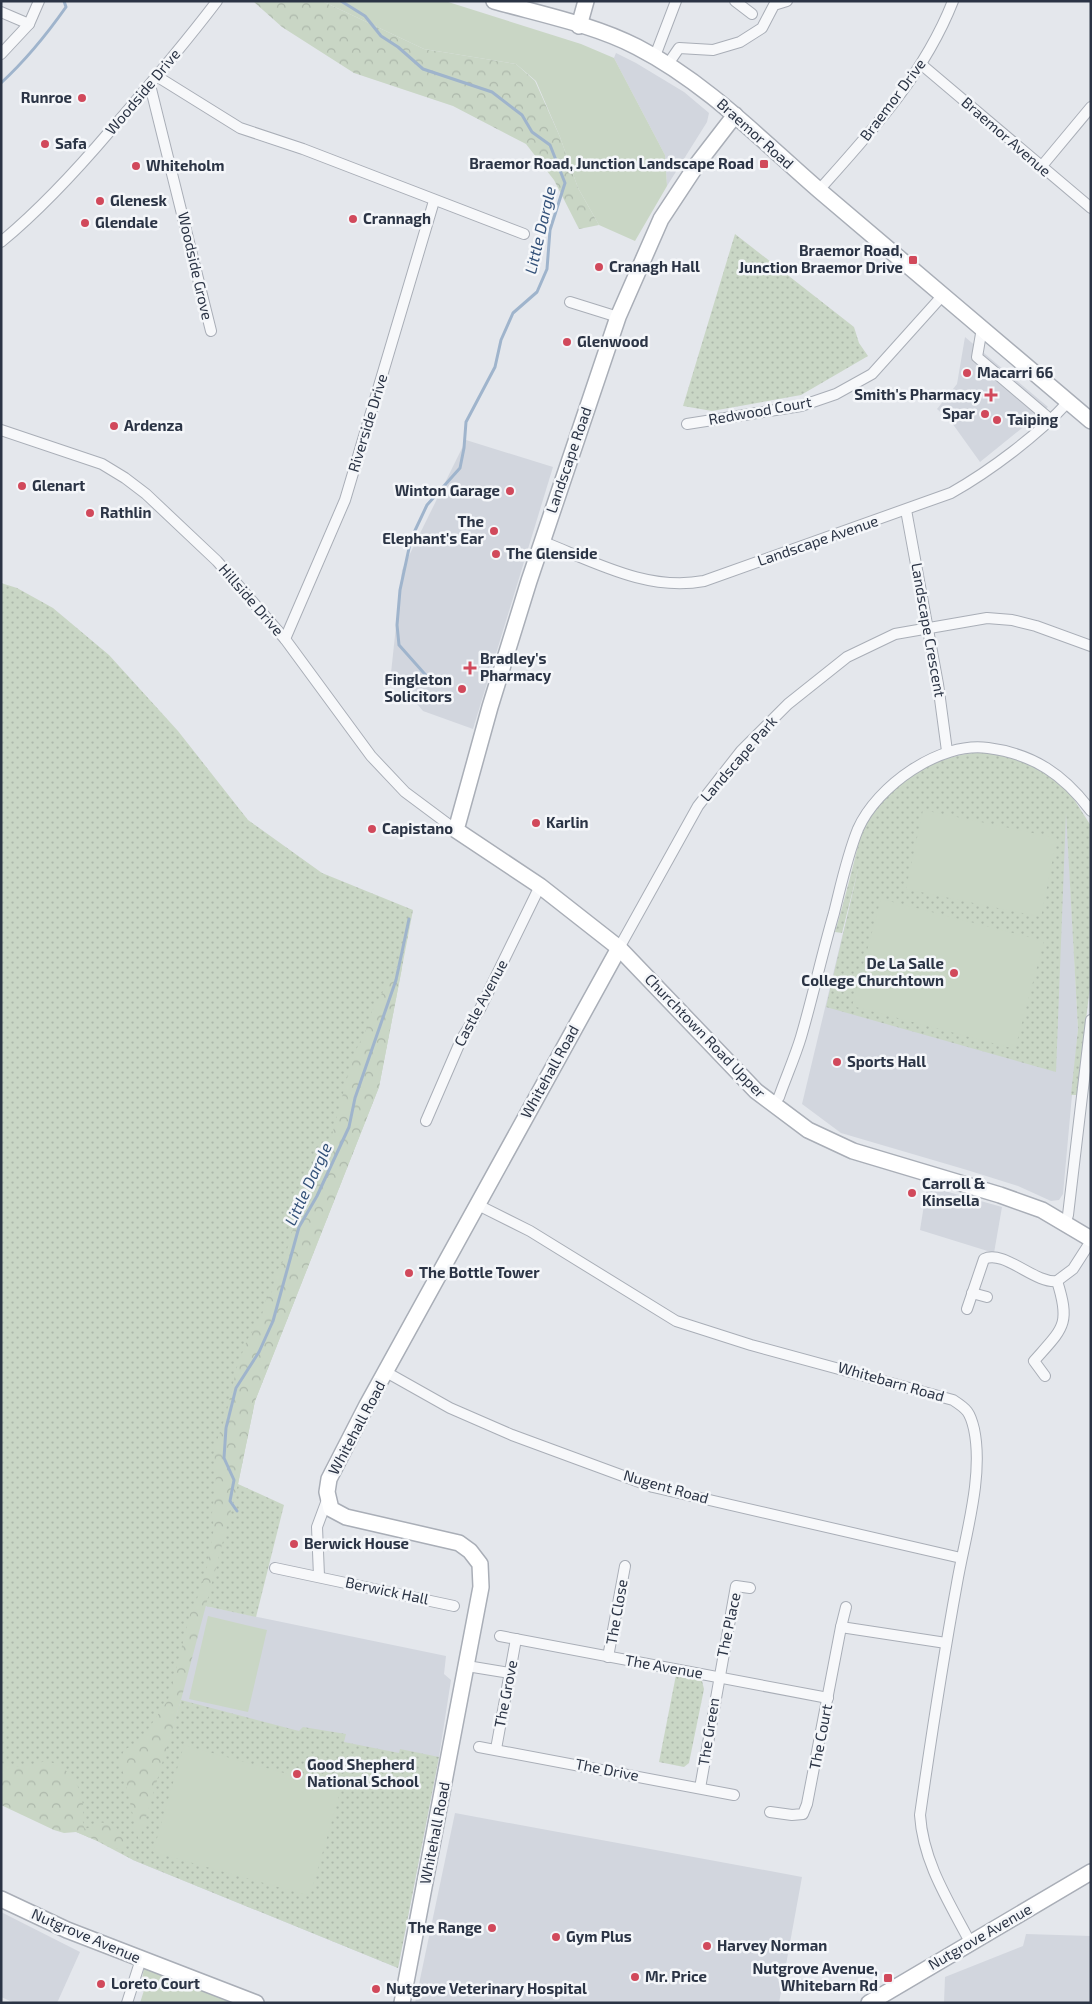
<svg xmlns="http://www.w3.org/2000/svg" width="1092" height="2004" viewBox="0 0 1092 2004" font-family="'Exo 2',sans-serif">
<defs>
<pattern id="grass-dots" width="8" height="8" patternUnits="userSpaceOnUse" patternTransform="scale(1.25)"><rect width="8" height="8" fill="#c9d6c5"/><path d="M2 2h.1M6 6h.1" fill="none" stroke="#adb8ab" stroke-width="1.8" stroke-linecap="round"/></pattern>
<pattern id="forest-crowns" width="20" height="18" patternUnits="userSpaceOnUse" patternTransform="scale(1.25)"><rect width="20" height="18" fill="#c9d6c5"/><path d="M2 6a3 3 0 1 1 6 0M12 15a3 3 0 1 1 6 0" fill="none" stroke="#adb8ab"/></pattern>
</defs>
<rect width="100%" height="100%" fill="#e4e7ec"/>
<g fill="#d2d6de">
<path d="M616 53 636 63 684 92 709 113 707 122 667 186 665 155 614 58Z"/>
<path d="M965 337 1048 407 980 462 952 423 937 409 957 384Z"/>
<path d="M466 440 553 467 473 729 423 711 391 673 402 570Z"/>
<path d="M933 786 1049 796 1066 803 1078 1029 1063 1194 1059 1200 1051 1201 1018 1186 967 1170 841 1133 802 1104 859 866Z"/>
<path d="M927 1186 1002 1207 994 1253 920 1230Z"/>
<path d="M205 1606 446 1656 444 1674 451 1680 439 1757 398 1968 133 1860Z"/>
<path d="M455 1813 802 1877 779 2003H415Z"/>
<path d="M1 1912 80 1952 57 2003H15L1 1997Z"/>
<path d="M1026 1934 1091 1936V2003H944L945 1977 1023 1946Z"/>
</g>
<g fill="url(#grass-dots)">
<path d="M735 234 854 327 859 343 868 356 801 395 712 411 683 406Z"/>
<path d="M1 583 17 588 53 608 109 655 178 731 248 820 322 873 413 910 379 1087 255 1401 238 1484 284 1505 256 1617 205 1606 161 1764 181 1700 299 1731 303 1727 346 1734 344 1742 399 1753 400 1749 439 1757 398 1968 133 1860 97 1841 1 1799Z"/>
<path d="M984 752 1001 754 1027 763 1044 773 1068 790 1091 826V978L1077 1095H1071L1078 1029 1066 813 1056 1072 826 1007 859 866 842 933 835 932C842 909 848 885 854 862 857 850 860 836 865 825 888 782 937 754 984 752Z"/>
<path d="M676 1675 702 1681 704 1689 689 1763 684 1767 659 1762Z"/>
</g>
<g fill="url(#forest-crowns)">
<path d="M253 1H322L424 49 516 64 535 81 560 137 578 188 599 225 579 229 554 180 526 144 453 106 354 73 282 27Z"/>
<path d="M397 967 402 968 379 1087 255 1401 238 1484 181 1700 139 1841 120 1760 124 1750 135 1744 142 1738 168 1700 191 1611 197 1599 207 1567 214 1528 212 1513 216 1483 214 1449 226 1415 237 1367 247 1340 261 1318 266 1300 273 1290 276 1272 284 1260 295 1222 308 1200 310 1188 324 1165 353 1056 368 1026 372 1011Z"/>
<path d="M47 1761C69 1766 81 1785 83 1806 84 1815 81 1821 85 1829L91 1827 97 1822 113 1824C120 1832 129 1841 125 1852L76 1832 64 1833 54 1830 1 1805V1763C17 1770 31 1764 47 1761Z"/>
</g>
<g fill="#c9d6c5">
<path d="M322 1H445L581 44 614 58 665 155 667 186 635 241 599 225 578 188 560 137 536 81 516 64 424 49Z"/>
<path d="M923 810 1057 838 1041 917 906 889Z"/>
<path d="M881 899 1044 941 1015 1049 852 1006Z"/>
<path d="M208 1616 267 1630 248 1712 189 1699Z"/>
<path d="M184 1745 341 1789 310 1896 153 1852Z"/>
<path d="M152 1960 243 2003H140L146 1984 142 1979 144 1968Z"/>
</g>
<g fill="none" stroke-linecap="round" stroke-linejoin="round">
<g stroke="#9fb4cc" stroke-width="3">
<path d="M341 1 365 16 381 36 398 47 423 69 492 92 522 115 532 132 550 145 565 183 550 230 547 269 537 292 513 313 501 340 495 367 466 422 464 448 460 468 427 505 411 539 400 590 397 625 399 645 431 681"/>
<path d="M1 83C26 60 47 34 66 7L64 1"/>
<path d="M237 1511 230 1501 234 1480 224 1458 226 1428 236 1388 259 1352 273 1321 299 1227 317 1196 349 1127 355 1098 396 980 409 919"/>
</g>
<g stroke="#a9aeb7" stroke-width="12">
<g id="street">
<path d="M735 1 752 14"/>
<path d="M1 12 29 24"/>
<path d="M1 54 29 24 39 1"/>
<path d="M655 56 676 1"/>
<path d="M668 64 679 48 713 50 740 42 762 28 774 5 787 1"/>
<path d="M922 65 1091 208"/>
<path d="M158 77 240 128 303 149 524 234"/>
<path d="M150 85 211 331"/>
<path d="M1041 167 1091 107"/>
<path d="M819 190C871 132 924 75 953 1"/>
<path d="M1 242C42 208 76 171 110 131 147 88 183 46 217 1"/>
<path d="M570 302 618 317"/>
<path d="M982 328 977 357 1050 419"/>
<path d="M687 424 801 406 836 394 872 374 943 295"/>
<path d="M1 430 102 464 125 478 146 494 217 561 285 639 371 756 405 792 456 830"/>
<path d="M906 510 938 684 947 751"/>
<path d="M541 541C593 561 647 592 704 581L951 493C990 471 1038 435 1068 402"/>
<path d="M285 639 345 500 434 201"/>
<path d="M619 948 698 806 741 751 788 704 847 657 895 634 987 618 1012 620 1036 626 1091 646"/>
<path d="M773 1104 779 1097C786 1077 795 1057 801 1037 813 996 822 954 834 913 841 885 847 856 858 829 877 786 940 741 988 748 1034 754 1064 775 1091 811"/>
<path d="M426 1121 461 1040 480 1009 540 886"/>
<path d="M478 1205 530 1231 676 1321 751 1345 953 1400C967 1409 970 1412 974 1429 984 1476 965 1536 957 1583 943 1660 931 1738 920 1815 923 1862 949 1902 970 1942"/>
<path d="M1065 1224 1068 1215 1091 1020"/>
<path d="M972 1293 987 1297"/>
<path d="M967 1309 984 1259C1004 1249 1035 1284 1057 1281L1073 1269 1091 1241"/>
<path d="M386 1372 450 1408 512 1435 653 1487 961 1558"/>
<path d="M1045 1376 1034 1361C1063 1328 1071 1325 1057 1281"/>
<path d="M275 1568 454 1606"/>
<path d="M319 1576 317 1527 327 1500"/>
<path d="M841 1627 846 1607"/>
<path d="M500 1636 828 1698"/>
<path d="M608 1657 625 1566"/>
<path d="M467 1666 510 1673"/>
<path d="M479 1747 734 1795"/>
<path d="M496 1749 516 1639"/>
<path d="M700 1788 736 1586 750 1588"/>
<path d="M770 1812 792 1815 803 1814 807 1804 841 1627 946 1643"/>
<path d="M127 2003 141 1959"/>
</g>
</g>
<g stroke="#a9aeb7" stroke-width="18">
<g id="secondary">
<path d="M494 1C540 14 595 25 637 47 707 83 761 140 820 191 910 268 1001 344 1091 421"/>
<path d="M579 26 586 1"/>
<path d="M735 115 698 163 661 219 618 317 529 581 490 707 456 830 540 886 619 948 756 1091 808 1130 853 1151 1000 1195 1042 1210 1091 1239"/>
<path d="M1 1899 67 1930 256 2003"/>
<path d="M402 2003 481 1587 480 1564 470 1551 459 1543 346 1517 331 1509 327 1492 329 1479 367 1405 619 948"/>
<path d="M869 2003 1091 1872"/>
</g>
</g>
<use href="#street" stroke="#f7f8fa" stroke-width="10"/>
<use href="#secondary" stroke="#fff" stroke-width="15"/>
</g>
<g fill="#d1495b" stroke="#f4f6f9" stroke-width="2">
<circle cx="82" cy="98" r="5"/>
<circle cx="45" cy="144" r="5"/>
<rect x="759" y="159" width="10" height="10" rx="2.5"/>
<circle cx="136" cy="166" r="5"/>
<circle cx="100" cy="201" r="5"/>
<circle cx="353" cy="219" r="5"/>
<circle cx="85" cy="223" r="5"/>
<rect x="908" y="255" width="10" height="10" rx="2.5"/>
<circle cx="599" cy="267" r="5"/>
<circle cx="567" cy="342" r="5"/>
<circle cx="967" cy="373" r="5"/>
<path d="M988.5 387.5h5v5h5v5h-5v5h-5v-5h-5v-5h5z"/>
<circle cx="985" cy="414" r="5"/>
<circle cx="997" cy="420" r="5"/>
<circle cx="114" cy="426" r="5"/>
<circle cx="22" cy="486" r="5"/>
<circle cx="510" cy="491" r="5"/>
<circle cx="90" cy="513" r="5"/>
<circle cx="494" cy="531" r="5"/>
<circle cx="496" cy="554" r="5"/>
<path d="M467.5 660.5h5v5h5v5h-5v5h-5v-5h-5v-5h5z"/>
<circle cx="462" cy="689" r="5"/>
<circle cx="536" cy="823" r="5"/>
<circle cx="372" cy="829" r="5"/>
<circle cx="954" cy="973" r="5"/>
<circle cx="837" cy="1062" r="5"/>
<circle cx="912" cy="1193" r="5"/>
<circle cx="409" cy="1273" r="5"/>
<circle cx="294" cy="1544" r="5"/>
<circle cx="297" cy="1774" r="5"/>
<circle cx="492" cy="1928" r="5"/>
<circle cx="556" cy="1937" r="5"/>
<circle cx="707" cy="1946" r="5"/>
<circle cx="635" cy="1977" r="5"/>
<rect x="883" y="1973" width="10" height="10" rx="2.5"/>
<circle cx="101" cy="1984" r="5"/>
<circle cx="376" cy="1989" r="5"/>
</g>
<g text-anchor="middle" stroke-width="5" stroke-linejoin="round" paint-order="stroke">
<g font-size="15" fill="#2b3445" stroke="#f4f6f9">
<text transform="translate(143 92) rotate(-50)" y="5">Woodside Drive</text>
<text transform="translate(893 100) rotate(-53)" y="5">Braemor Drive</text>
<text transform="translate(755 134) rotate(42)" y="5">Braemor Road</text>
<text transform="translate(1006 137) rotate(41)" y="5">Braemor Avenue</text>
<text transform="translate(195 266) rotate(77)" y="5">Woodside Grove</text>
<text transform="translate(760 411) rotate(-10)" y="5">Redwood Court</text>
<text transform="translate(368 423) rotate(-73)" y="5">Riverside Drive</text>
<text transform="translate(569 460) rotate(-71)" y="5">Landscape Road</text>
<text transform="translate(818 541) rotate(-19)" y="5">Landscape Avenue</text>
<text transform="translate(251 600) rotate(49)" y="5">Hillside Drive</text>
<text transform="translate(928 630) rotate(80)" y="5">Landscape Crescent</text>
<text transform="translate(739 759) rotate(-49)" y="5">Landscape Park</text>
<text transform="translate(481 1003) rotate(-62)" y="5">Castle Avenue</text>
<text transform="translate(705 1036) rotate(46)" y="5">Churchtown Road Upper</text>
<text transform="translate(550 1072) rotate(-61)" y="5">Whitehall Road</text>
<text transform="translate(891 1382) rotate(16)" y="5">Whitebarn Road</text>
<text transform="translate(357 1428) rotate(-62)" y="5">Whitehall Road</text>
<text transform="translate(666 1487) rotate(16)" y="5">Nugent Road</text>
<text transform="translate(387 1591) rotate(12)" y="5">Berwick Hall</text>
<text transform="translate(617 1612) rotate(-80)" y="5">The Close</text>
<text transform="translate(729 1625) rotate(-78)" y="5">The Place</text>
<text transform="translate(664 1667) rotate(10)" y="5">The Avenue</text>
<text transform="translate(506 1694) rotate(-79)" y="5">The Grove</text>
<text transform="translate(709 1732) rotate(-81)" y="5">The Green</text>
<text transform="translate(821 1737) rotate(-79)" y="5">The Court</text>
<text transform="translate(607 1770) rotate(11)" y="5">The Drive</text>
<text transform="translate(435 1833) rotate(-79)" y="5">Whitehall Road</text>
<text transform="translate(86 1936) rotate(23)" y="5">Nutgrove Avenue</text>
<text transform="translate(980 1937) rotate(-30)" y="5">Nutgrove Avenue</text>
</g>
<g font-size="15" font-weight="bold" fill="#2b3445" stroke="#f4f6f9" text-anchor="start">
<text x="72" y="103" text-anchor="end">Runroe</text>
<text x="55" y="149">Safa</text>
<text x="754" y="169" text-anchor="end">Braemor Road, Junction Landscape Road</text>
<text x="146" y="171">Whiteholm</text>
<text x="110" y="206">Glenesk</text>
<text x="363" y="224">Crannagh</text>
<text x="95" y="228">Glendale</text>
<text x="903" y="256" text-anchor="end">Braemor Road,<tspan x="903" dy="17">Junction Braemor Drive</tspan></text>
<text x="609" y="272">Cranagh Hall</text>
<text x="577" y="347">Glenwood</text>
<text x="977" y="378">Macarri 66</text>
<text x="981" y="400" text-anchor="end">Smith's Pharmacy</text>
<text x="975" y="419" text-anchor="end">Spar</text>
<text x="1007" y="425">Taiping</text>
<text x="124" y="431">Ardenza</text>
<text x="32" y="491">Glenart</text>
<text x="500" y="496" text-anchor="end">Winton Garage</text>
<text x="100" y="518">Rathlin</text>
<text x="484" y="527" text-anchor="end">The<tspan x="484" dy="17">Elephant's Ear</tspan></text>
<text x="506" y="559">The Glenside</text>
<text x="480" y="664">Bradley's<tspan x="480" dy="17">Pharmacy</tspan></text>
<text x="452" y="685" text-anchor="end">Fingleton<tspan x="452" dy="17">Solicitors</tspan></text>
<text x="546" y="828">Karlin</text>
<text x="382" y="834">Capistano</text>
<text x="944" y="969" text-anchor="end">De La Salle<tspan x="944" dy="17">College Churchtown</tspan></text>
<text x="847" y="1067">Sports Hall</text>
<text x="922" y="1189">Carroll &amp;<tspan x="922" dy="17">Kinsella</tspan></text>
<text x="419" y="1278">The Bottle Tower</text>
<text x="304" y="1549">Berwick House</text>
<text x="307" y="1770">Good Shepherd<tspan x="307" dy="17">National School</tspan></text>
<text x="482" y="1933" text-anchor="end">The Range</text>
<text x="566" y="1942">Gym Plus</text>
<text x="717" y="1951">Harvey Norman</text>
<text x="878" y="1974" text-anchor="end">Nutgrove Avenue,<tspan x="878" dy="17">Whitebarn Rd</tspan></text>
<text x="645" y="1982">Mr. Price</text>
<text x="111" y="1989">Loreto Court</text>
<text x="386" y="1994">Nutgove Veterinary Hospital</text>
</g>
<g font-size="16" font-style="italic" fill="#34527a" stroke="#f4f6f9">
<text transform="translate(540 230) rotate(-77)" y="6">Little Dargle</text>
<text transform="translate(308 1184) rotate(-65)" y="6">Little Dargle</text>
</g>
</g>
<rect width="1092" height="2004" fill="none" stroke="#2b3445" stroke-width="5"/>
</svg>
